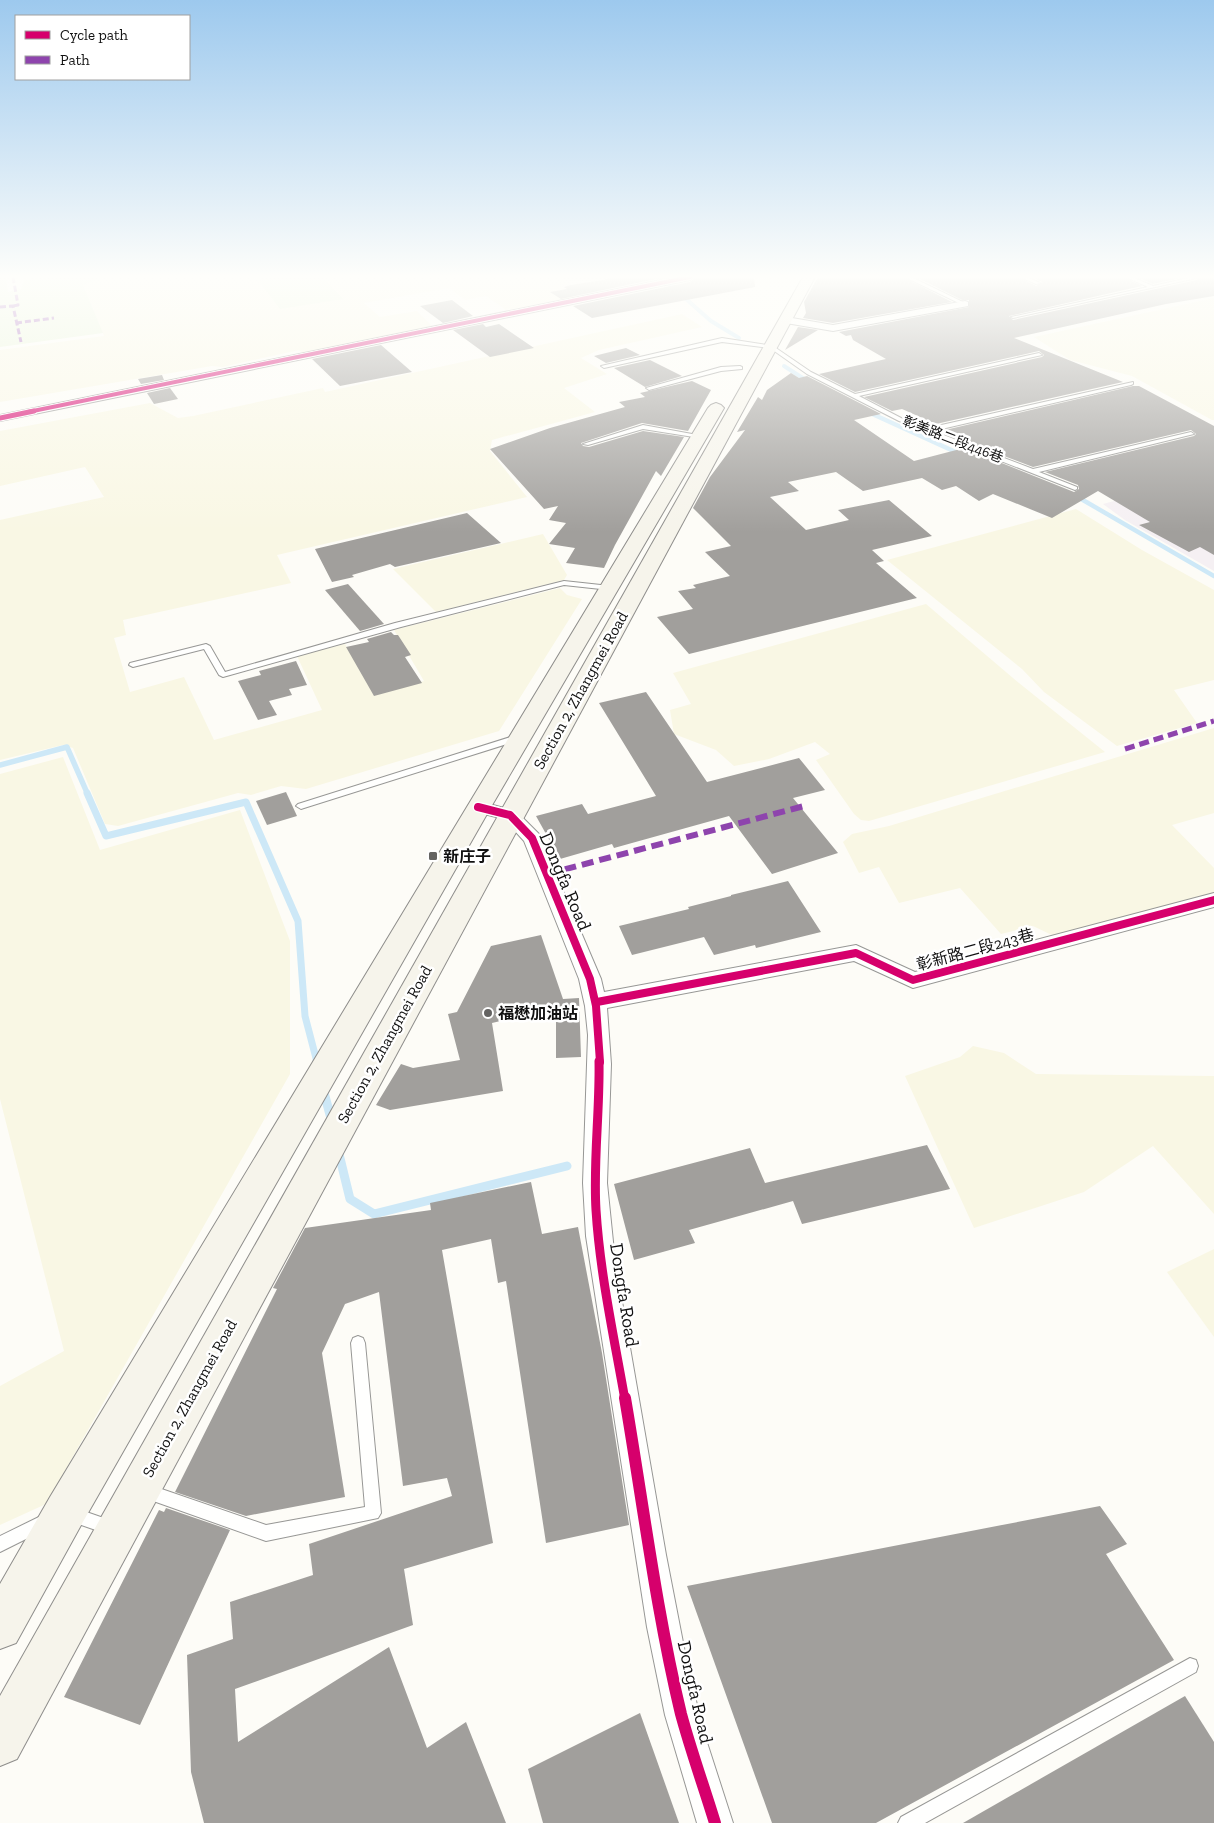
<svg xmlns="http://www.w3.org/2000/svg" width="1214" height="1823" viewBox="0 0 1214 1823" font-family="'Zilla Slab','Noto Sans TC',serif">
<rect width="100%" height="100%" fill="#fdfcf7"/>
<g fill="#f5f0f3">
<path d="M560 277H651L656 281 628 288 577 297 559 286 569 284Z"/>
<path d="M1214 474V571L1125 520 1103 504Z"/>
</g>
<g fill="#f9f7e4">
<path d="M97 277H560L569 284 560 286 577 297 506 310 486 296 465 300 449 288 364 303 380 317 417 311 434 328 303 354 299 350 223 367 212 366 0 402V350L104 336 83 285 97 280Z"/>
<path d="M1214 298V420H1212L1132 376 1070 360 1034 337Z"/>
<path d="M682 314 702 327 599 350 581 358 607 374 564 388 595 412 492 440 490 451 527 497 277 555 291 583 123 620 126 635 114 638 130 692 184 677 214 740 322 710 297 656 345 644 374 695 424 681 394 630 560 588 567 595 582 599 499 731 306 789 281 786 251 795 238 793 118 826 105 824 73 748 63 745 0 760V520L104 497 85 467 0 486V431L150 403 178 418 193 416 323 388 325 392Z"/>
<path d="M1076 509 1142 550 1214 590V680L1174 690 1197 723 1117 746 1044 692 1022 669 887 560Z"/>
<path d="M543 534 567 575 564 580 436 612 393 569Z"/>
<path d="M926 604 1019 683 1105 752 869 821 861 820 854 814 816 760 830 754 815 742 769 759 734 766 716 750 674 734 670 710 691 704 673 673Z"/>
<path d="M1214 728V813L1172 825 1214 868V897L1058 938 1033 926 1001 934 960 888 899 903 879 867 859 873 843 842 852 834 889 826Z"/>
<path d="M63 757 100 850 240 810 290 941V1074L46 1504 0 1525V1386L64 1351 0 1099V774Z"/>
<path d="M973 1046 1004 1053 1036 1074 1214 1076V1214L1153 1146 1084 1192 974 1228 905 1076 960 1057Z"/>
<path d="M1214 1249V1337L1167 1272Z"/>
</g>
<g fill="#e7f3d7">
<path d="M0 277H6L8 292 21 289 25 279 97 277V280L83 285 103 333 0 347Z"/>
<path d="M277 277H323L343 299 280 309 258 280Z"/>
</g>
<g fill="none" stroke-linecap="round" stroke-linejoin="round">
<g stroke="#cde8f7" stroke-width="4">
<path d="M661 277 711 321 739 338"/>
<path d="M784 366 809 382"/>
</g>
<g stroke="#cde8f7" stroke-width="4.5">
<path d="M868 412 960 454"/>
<path d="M1076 496 1214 576"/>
</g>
<path stroke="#cde8f7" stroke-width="5.5" d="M0 765 67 747 88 795"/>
<path stroke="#cde8f7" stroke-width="7" d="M87 793 106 836 246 802 298 921 305 1016 317 1062"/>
<g stroke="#cde8f7" stroke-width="9">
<path d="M317 1061 318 1067"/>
<path d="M323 1089 332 1122"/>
<path d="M338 1150 350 1199 374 1214 567 1166"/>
</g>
</g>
<g fill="#a19f9c">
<path d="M621 277H665L561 299 550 292 567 289 564 287 571 285Z"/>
<path d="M696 277H754L755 287 592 318 573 306 690 282Z"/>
<path d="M818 277H903L952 302 833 323 803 318 806 313 804 302Z"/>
<path d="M916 277H1019L1036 286 1042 282 1032 277H1124L1142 286 1009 316 1013 320 1197 280 1199 277H1214V296L1166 304 1014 338 1123 382 936 424 902 409 892 411 864 397 1042 357 1044 355 1039 351 855 392 819 374 886 359 853 340 851 335 846 336 839 332 969 307V300H962Z"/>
<path d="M1137 277H1184L1153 284Z"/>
<path d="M452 300 473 316 443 323 420 306Z"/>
<path d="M483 324 486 327 499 324 534 348 490 357 453 330Z"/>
<path d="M798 327 818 330 785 350Z"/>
<path d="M381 345 412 372 340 386 312 359Z"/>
<path d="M626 348 640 355 606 363 594 356Z"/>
<path d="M650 360 682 376 645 387 614 368Z"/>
<path d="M791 373 799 378 807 376 881 414 854 420 914 461 964 448 1074 492 1079 489 1078 485 1045 472 1194 436 1196 434 1191 430 1033 467 964 441 945 430 1133 386H1139L1214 426V555L1200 547 1189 552 1139 525 1150 522 1098 491 1052 518 993 494 979 501 956 486 942 490 922 478 863 491 836 472 788 482 799 491 770 497 806 530 849 520 838 510 889 500 932 536 872 550 884 561 876 563 917 598 689 654 657 617 693 609 678 591 696 588 693 585 730 576 705 552 731 546 693 508 710 477 745 430 737 432 758 397 762 400 767 390Z"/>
<path d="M162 375 164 380 141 384 138 379Z"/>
<path d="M692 381 711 390 688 431 642 423 581 443 583 446 589 447 643 431 684 437 661 476 656 471 615 545 604 568 566 563 575 548 549 544 566 523 549 520 558 506 544 509 490 449 550 428 625 407 619 402 645 397 640 393Z"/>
<path d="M170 388 178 399 154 404 147 393Z"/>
<path d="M467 513 501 543 395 567 390 564 352 575 354 577 332 582 315 549Z"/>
<path d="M348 584 384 624 360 631 325 590Z"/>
<path d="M391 632 394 635H398L411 655 405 657 422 683 374 696 346 647 369 642 367 639Z"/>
<path d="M296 661 307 685 289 689 292 695 269 701 277 715 258 720 238 681 261 675 259 671Z"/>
<path d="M646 692 707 782 799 758 825 790 793 798 838 853 772 874 729 816 614 848 612 844 560 859 536 816 582 804 588 814 656 796 599 703Z"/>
<path d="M286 792 297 816 267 825 256 801Z"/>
<path d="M788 881 821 932 756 948 755 945 714 955 704 937 632 955 619 926 689 909 688 907 731 896V895Z"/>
<path d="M541 935 563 999 579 998 581 1057 556 1058V1008L492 1023 503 1091 390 1110 376 1105 401 1064 413 1068 460 1060 448 1014 457 1012 491 946Z"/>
<path d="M927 1145 950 1189 802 1224 793 1201 689 1230 695 1243 634 1260 614 1184 750 1148 765 1183Z"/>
<path d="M531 1182 542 1234 578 1227 602 1353 629 1525 546 1543 506 1281 498 1283 491 1239 442 1250 493 1543 404 1569 413 1625 235 1689 238 1742 389 1647 427 1748 466 1722 506 1823H204L191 1772 187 1655 233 1639 230 1602 313 1575 309 1544 452 1496 447 1478 403 1486 379 1292 345 1304 322 1353 345 1497 246 1516 175 1492 277 1289 273 1288 305 1228 431 1210 430 1203Z"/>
<path d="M1100 1506 1127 1544 1106 1554 1174 1660 876 1823H772L687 1586Z"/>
<path d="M166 1508 230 1530 140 1725 64 1697 159 1510 164 1512Z"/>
<path d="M1185 1696 1214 1742V1823H963Z"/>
<path d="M640 1713 679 1823H543L528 1769Z"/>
</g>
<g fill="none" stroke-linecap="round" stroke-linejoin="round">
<g stroke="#979795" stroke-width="2">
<g id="lane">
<path d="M905 277H911L967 304 963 305Z"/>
<path d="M1021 277H1027L1040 283 1036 284Z"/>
<path d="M1126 277H1132L1153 286 1193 277 1197 278 1013 318 1011 317 1148 287Z"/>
<path d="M722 338 773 346 811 372 855 394 1039 353 1042 355 859 396 903 419 928 428 1133 382V384L1131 385 933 431 1033 469 1191 432 1194 434 1039 472 1077 487V489L1075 490 899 421 807 374 770 348 722 342 604 368 601 366Z"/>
<path d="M740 366 742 367V369L721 371 649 390 646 388 721 367Z"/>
<path d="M643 425 703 436 700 438 643 429 588 445 583 444Z"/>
<path d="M564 581 610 586 614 588 610 590 564 585 401 627 223 677 219 675 204 649 133 667 129 665 130 663 206 644 210 646 225 672 395 623Z"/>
<path d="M520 734 524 737 523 739 304 808 301 809 296 806 298 804Z"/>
<path d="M358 1336 363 1338 365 1343 381 1513 378 1518 266 1541 142 1497 139 1492 142 1487 147 1484 266 1525 365 1507 351 1343 353 1338Z"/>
<path d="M72 1507 115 1522 118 1527 115 1532 110 1535 67 1520 64 1515 67 1510Z"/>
<path d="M43 1515 48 1518 51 1523 48 1528 0 1552V1536Z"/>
<path d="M1190 1658 1196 1660 1198 1666 1196 1672 925 1823H898L901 1817Z"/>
</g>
</g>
<g stroke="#979795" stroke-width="2">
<g id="street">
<path d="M676 277H694L690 280 0 421V415Z"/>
<path d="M965 301 968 302V306L833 331 786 323 781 320 786 317 833 325Z"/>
<path d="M478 801 516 811 539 834 601 979 604 992 856 945 915 972 1214 893V907L913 988 854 961 607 1008 611 1064 607 1183 615 1261 666 1555 687 1663 703 1730 733 1823H697L665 1715 647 1627 586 1236 583 1183 588 1035 585 1006 579 979 524 841 504 819 472 811 469 807 472 803Z"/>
</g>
</g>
<g stroke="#8e8d8b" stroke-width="2">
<g id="secondary">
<path d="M803 277H815L17 1759 0 1766V1696Z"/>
<path d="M716 403 721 405 724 408 491 807 80 1527 16 1643 0 1649V1584L50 1497 708 408 711 405Z"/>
</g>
</g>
<use href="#lane" fill="#fffffe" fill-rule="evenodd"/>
<use href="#street" fill="#fffffe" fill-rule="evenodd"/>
<use href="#secondary" fill="#f6f4eb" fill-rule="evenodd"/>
<g stroke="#8e44ad" stroke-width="3" stroke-dasharray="6 3" stroke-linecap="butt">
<path d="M13 277 18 305 13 306"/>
<path d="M0 307 13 306 21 342"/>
<path d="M16 323 54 318"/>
</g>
<path stroke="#8e44ad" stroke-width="5" stroke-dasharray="10 5" stroke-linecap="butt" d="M1125 749 1214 721"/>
<path stroke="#8e44ad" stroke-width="6" stroke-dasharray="12 6" stroke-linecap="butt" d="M547 874 808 805"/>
<g stroke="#fff" stroke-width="5.5">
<path id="cycleway-far4" d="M28 412 690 277"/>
</g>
<g stroke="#fff" stroke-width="7">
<path id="cycleway-far3" d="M0 418 34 411"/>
</g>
<g stroke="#fff" stroke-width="11">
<g id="cycleway-far2">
<path d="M478 807 510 815 532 838 590 979 596 1006 600 1062"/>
<path d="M597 1002 856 953 913 980 1214 900"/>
</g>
</g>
<g stroke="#fff" stroke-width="12">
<path id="cycleway-far1" d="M599 1061C600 1111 593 1161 596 1210 600 1274 614 1337 625 1400"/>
</g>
<g stroke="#fff" stroke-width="15">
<path id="cycleway" d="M625 1398C643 1503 656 1610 681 1714 691 1751 704 1787 715 1823"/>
</g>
<use href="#cycleway-far4" stroke="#d6006c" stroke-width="4"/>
<use href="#cycleway-far3" stroke="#d6006c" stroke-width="5"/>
<use href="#cycleway-far2" stroke="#d6006c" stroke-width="8"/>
<use href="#cycleway-far1" stroke="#d6006c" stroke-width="9"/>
<use href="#cycleway" stroke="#d6006c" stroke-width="12"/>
</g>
<linearGradient id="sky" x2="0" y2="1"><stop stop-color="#9dc9ee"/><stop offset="0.52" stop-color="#fefefb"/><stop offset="1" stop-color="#fefefb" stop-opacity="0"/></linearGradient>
<rect width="1214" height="532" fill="url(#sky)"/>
<g fill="#646362" stroke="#fff" stroke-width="2">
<rect x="428" y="851" width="10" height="10" rx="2.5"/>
<circle cx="488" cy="1013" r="5"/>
</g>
<g text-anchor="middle" stroke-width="5" stroke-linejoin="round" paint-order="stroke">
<g font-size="14" fill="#111" stroke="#fff">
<text transform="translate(953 439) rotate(21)" y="5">彰美路二段446巷</text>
</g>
<g font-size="16" fill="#111" stroke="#fff">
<text transform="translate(580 690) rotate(-61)" y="6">Section 2, Zhangmei Road</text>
<text transform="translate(975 949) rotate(-15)" y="6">彰新路二段243巷</text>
<text transform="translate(384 1044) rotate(-61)" y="6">Section 2, Zhangmei Road</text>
<text transform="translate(189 1398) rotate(-61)" y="6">Section 2, Zhangmei Road</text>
</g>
<g font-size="16" font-weight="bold" fill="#111" stroke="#fff" text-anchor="start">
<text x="443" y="862">新庄子</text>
<text x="498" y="1019">福懋加油站</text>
</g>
<g font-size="19" fill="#111" stroke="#fff">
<text transform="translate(566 881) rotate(67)" y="7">Dongfa Road</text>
<text transform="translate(625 1295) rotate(81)" y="7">Dongfa Road</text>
<text transform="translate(696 1692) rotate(77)" y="7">Dongfa Road</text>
</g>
</g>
<rect x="15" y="15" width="175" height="65" fill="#ffffff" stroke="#a0a0a0"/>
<rect x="25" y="31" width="25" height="8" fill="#d6006c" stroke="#a0a0a0"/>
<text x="60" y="40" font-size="15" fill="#111111">Cycle path</text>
<rect x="25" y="56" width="25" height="8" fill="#8e44ad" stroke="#a0a0a0"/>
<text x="60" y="65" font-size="15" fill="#111111">Path</text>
</svg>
